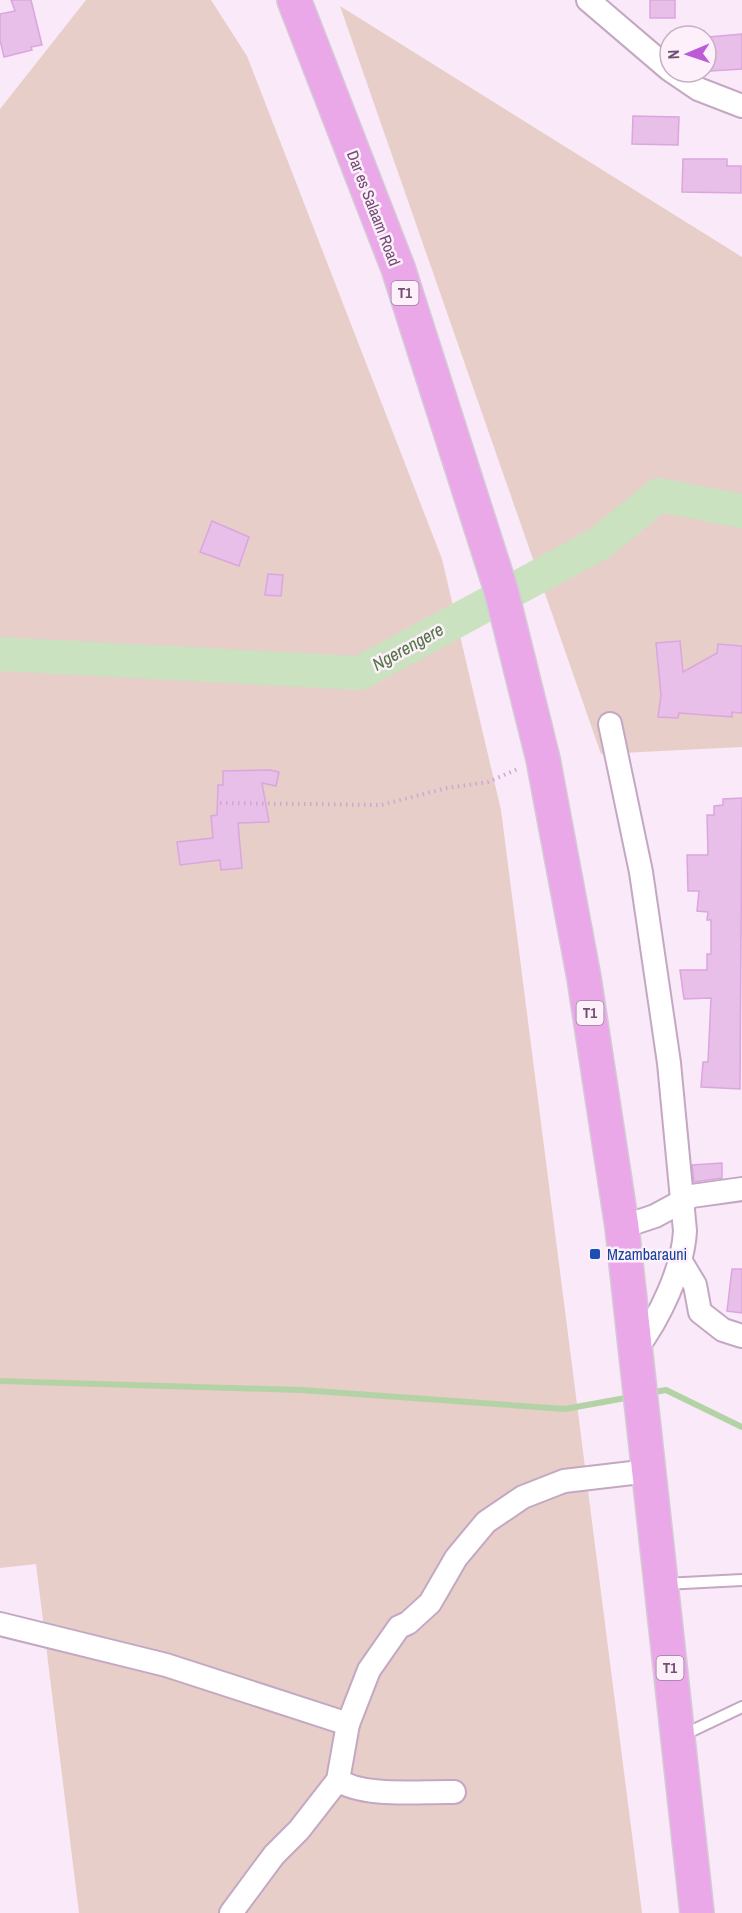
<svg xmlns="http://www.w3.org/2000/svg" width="742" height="1913" viewBox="0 0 742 1913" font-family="'Archivo Narrow',sans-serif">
<rect width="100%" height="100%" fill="#fae9f8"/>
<g fill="#e7cec9">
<path d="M86 0H211L247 56 442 559 501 810 642 1913H79L36 1564 0 1568V109Z"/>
<path d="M340 6 742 257V747L601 754Z"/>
</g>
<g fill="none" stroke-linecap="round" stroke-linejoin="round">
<g stroke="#b3d3a7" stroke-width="6">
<path d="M0 1381 301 1390 565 1409 631 1397"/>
<path d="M649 1393 666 1390 742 1427"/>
</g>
<path stroke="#cae2bf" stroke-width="34" d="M0 654 360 673 600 543 659 495 742 511"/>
</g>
<g fill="#e7bfe8" stroke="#dba6de" stroke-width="1.5">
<path d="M11 0H31L42 45 31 47 32 50 4 57 0 40V14L15 11Z"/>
<rect x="650" y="0" width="25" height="18"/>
<path d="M742 34V69L711 71 709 37Z"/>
<path d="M633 116 679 117 678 145 632 144Z"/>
<path d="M683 159H727V166H741V193L682 192Z"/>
<path d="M212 521 249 537 239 566 200 552Z"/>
<path d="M268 574 283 575 281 596 265 595Z"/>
<path d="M680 641 683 672 717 653 718 644 742 646V713L732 712V717L679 713 678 718 658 717 661 695 656 643Z"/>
<path d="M270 770 279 772 276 786 262 783 269 822 238 823 242 868 221 870 220 860 180 865 177 842 213 838 211 816 217 815 218 785H223V771Z"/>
<path d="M742 798 740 1089 701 1087 703 1062H708L711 998 684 999 680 970H707V954H711V920H707L708 912 697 911 699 891H688L687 855H708L707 815H714V806L723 805V799Z"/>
<path d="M722 1163V1178L694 1182 692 1165Z"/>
<path d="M732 1269H742V1313L727 1311Z"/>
</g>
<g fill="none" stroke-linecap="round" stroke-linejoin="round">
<g stroke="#c4a8c3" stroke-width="14">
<g id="service">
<path d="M664 1584 742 1580"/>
<path d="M681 1736 742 1707"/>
</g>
</g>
<g stroke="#c4a8c3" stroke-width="26">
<g id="minor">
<path d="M588 0 670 70"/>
<path d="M673 72 698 89 742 106"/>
<path d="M610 724 641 872 669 1063 685 1231C683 1269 659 1319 636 1349"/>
<path d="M622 1227 655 1216 692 1196 742 1189"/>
<path d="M680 1260 695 1285 700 1312 723 1330 742 1336"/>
<path d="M0 1624 166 1665 348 1724"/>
<path d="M338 1780C364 1798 422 1791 454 1792"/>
<path d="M231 1913 274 1855 299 1830 338 1780 348 1724 369 1670 399 1627 408 1623 430 1603 456 1558 486 1522 523 1497 564 1481 649 1471"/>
</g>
</g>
<g stroke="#d4cad5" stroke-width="36">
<path id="trunk" d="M294 0 398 268 501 590 543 759 584 978 622 1227 697 1913"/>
</g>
<path stroke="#d0a7d2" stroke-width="4" stroke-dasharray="1.5 4.5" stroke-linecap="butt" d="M220 803 381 805 447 788 488 782 520 768"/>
<use href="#service" stroke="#fff" stroke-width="10"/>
<use href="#minor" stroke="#fff" stroke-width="22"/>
<use href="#trunk" stroke="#eaa8e9" stroke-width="33"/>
</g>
<rect fill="#1a4fb4" stroke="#fdf0fb" stroke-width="2" x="589" y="1248" width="12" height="12" rx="3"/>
<g text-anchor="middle" stroke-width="5" stroke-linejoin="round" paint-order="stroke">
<g fill="#fdf0fb" stroke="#9a7f9c" stroke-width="1.5">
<rect x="391.5" y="281" width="27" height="24" rx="4.5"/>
<rect x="576.5" y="1001" width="27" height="24" rx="4.5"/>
<rect x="656.5" y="1656" width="27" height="24" rx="4.5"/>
</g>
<g font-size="15" font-weight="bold" fill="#704f73">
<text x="405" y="298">T1</text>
<text x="590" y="1018">T1</text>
<text x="670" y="1673">T1</text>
</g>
<g font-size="16" fill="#704f73" stroke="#fdf0fb">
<text transform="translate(374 208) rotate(69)" y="6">Dar es Salaam Road</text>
</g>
<g font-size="16" fill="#164399" stroke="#fdf0fb" text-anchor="start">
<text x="607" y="1260">Mzambarauni</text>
</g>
<g font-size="18" font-style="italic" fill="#527644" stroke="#fdf0fb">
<text transform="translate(408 647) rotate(-29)" y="6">Ngerengere</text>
</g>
</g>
<g transform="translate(688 54) rotate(268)"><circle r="28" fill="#fdf0fb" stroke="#c5b0c5" stroke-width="1.5"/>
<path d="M0-4.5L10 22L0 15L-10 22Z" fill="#bd5bd7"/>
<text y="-9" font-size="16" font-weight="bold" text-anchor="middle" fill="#704f73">N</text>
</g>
</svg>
